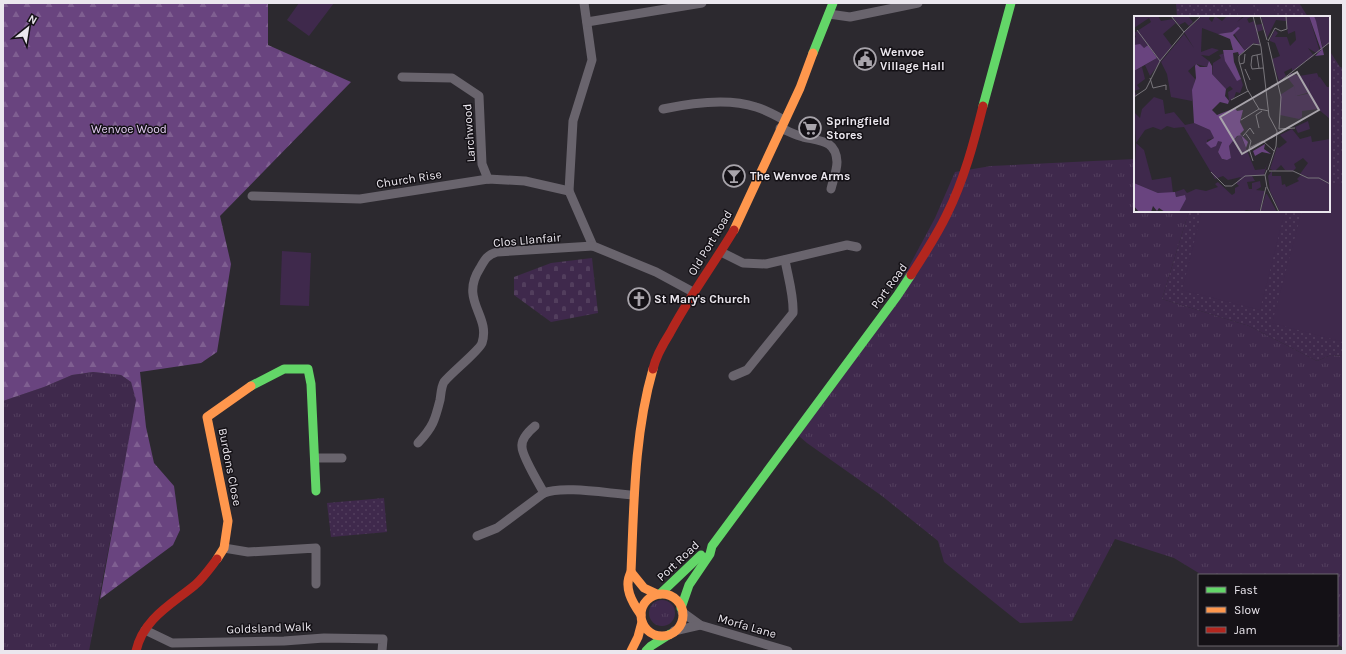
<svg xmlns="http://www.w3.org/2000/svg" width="1346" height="654" viewBox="0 0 1346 654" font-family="Karla,sans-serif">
<defs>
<pattern id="grass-tufts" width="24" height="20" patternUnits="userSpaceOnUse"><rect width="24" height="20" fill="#3f294c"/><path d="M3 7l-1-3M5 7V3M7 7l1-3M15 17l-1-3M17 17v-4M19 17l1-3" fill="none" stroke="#523e5d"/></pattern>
<pattern id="forest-firs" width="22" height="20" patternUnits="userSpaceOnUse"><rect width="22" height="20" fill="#69447f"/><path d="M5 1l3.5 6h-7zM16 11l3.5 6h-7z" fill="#7f5f91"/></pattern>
<pattern id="cemetery-stones" width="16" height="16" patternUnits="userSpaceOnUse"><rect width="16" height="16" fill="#3f294c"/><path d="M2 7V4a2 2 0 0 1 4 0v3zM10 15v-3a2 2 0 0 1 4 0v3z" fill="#523e5d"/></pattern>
<pattern id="park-dots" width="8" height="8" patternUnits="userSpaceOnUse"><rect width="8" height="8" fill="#3f294c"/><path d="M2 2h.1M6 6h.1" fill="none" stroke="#523e5d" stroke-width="1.8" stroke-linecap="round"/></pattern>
</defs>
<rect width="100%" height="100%" fill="#2c292f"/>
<g fill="url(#grass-tufts)">
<path d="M1135 159V211H1189L1162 299 1249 326 1317 361 1331 355 1343 356V648L1337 643V575H1202L1174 558 1115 539 1072 621 1020 623 944 562 938 541 882 496 807 443 792 430 897 289 935 218 955 172 991 166Z"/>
<path d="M93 372 121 375 131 382 137 400 89 651H3V401L44 387 72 375Z"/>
<circle cx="662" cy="613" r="13"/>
</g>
<path fill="url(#forest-firs)" d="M3 3H268V45L351 82 220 216 231 264 217 352 201 363 140 372 146 427 154 463 174 486 180 530 173 545 100 599 136 400 131 382 121 375 93 372 72 375 44 387 3 401Z"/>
<path fill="url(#cemetery-stones)" d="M592 258 598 313 551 322 514 295V277L551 263Z"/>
<g fill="url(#park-dots)">
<path d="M1176 3H1299L1308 17H1177Z"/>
<path d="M1329 50 1340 67 1343 68V356L1331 355 1317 361 1249 326 1162 299 1189 211H1329Z"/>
<path d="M384 498 387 532 331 537 327 503Z"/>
</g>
<g fill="#3f294c">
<path d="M299 3H334L309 36 287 20Z"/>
<path d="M1237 3H1253L1254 17H1238Z"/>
<path d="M1258 3H1274L1275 17H1259Z"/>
<path d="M1343 147V171L1337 169Z"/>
<path d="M1329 182 1343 186V342L1272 323 1302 211H1329Z"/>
<path d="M1202 211H1285L1260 310 1182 290Z"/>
<path d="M282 251 311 253 309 306 280 305Z"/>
</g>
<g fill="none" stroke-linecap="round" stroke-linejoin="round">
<g stroke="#69646d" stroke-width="9">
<path d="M584 3 592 60 573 121 569 191 593 246 656 272 693 292"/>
<path d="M829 14 850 17 918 3"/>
<path d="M587 22 702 3"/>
<path d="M402 77 452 78 479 96 482 164 488 179"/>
<path d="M663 109C691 103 729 98 756 107 766 110 775 115 784 120"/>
<path d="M780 128C788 131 796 135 803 137 820 141 836 140 837 162 837 170 833 181 831 189"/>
<path d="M252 196 360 199 488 179 525 181 569 191"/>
<path d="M721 252 743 263 766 264 847 245 857 247"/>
<path d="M733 376 747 370 793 313C794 296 788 277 785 260"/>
<path d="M535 426C529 431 521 439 522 447 522 456 539 484 544 493"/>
<path d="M418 443C433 427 435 420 440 400 441 395 441 387 444 382 451 373 480 350 482 343 491 315 459 301 480 268 485 259 487 255 497 252L593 246"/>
<path d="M315 458H342"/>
<path d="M477 536 497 528 544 493C563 485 611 494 634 495"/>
<path d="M224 548 248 552 316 548V584"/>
<path d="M682 612 700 625 788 651"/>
<path d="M145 630 172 643 284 641 324 638 383 639 382 651"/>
<path d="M674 631 700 625"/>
</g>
<g stroke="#63d668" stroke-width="9">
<path d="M813 53 833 3"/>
<path d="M983 106 1011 3"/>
<path d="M251 386 284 369H308L311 384 316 491"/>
<path d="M660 594 701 555"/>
<path d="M681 608 689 585 710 554 712 546 897 296 911 275"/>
<path d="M646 651 651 646 670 634"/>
</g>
<g stroke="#ff974d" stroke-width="9">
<path d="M734 230 800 88 813 53"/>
<path d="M217 559 224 548 228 521 207 417 251 386"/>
<path d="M631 572 644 588 657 594"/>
<circle cx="662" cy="615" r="21"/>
<path d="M641 615C632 602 623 587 631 572 634 504 634 435 653 369"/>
<path d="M631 651 638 637 642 622"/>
</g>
<g stroke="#b3261e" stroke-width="9">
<path d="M911 275C924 255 937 235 947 214 964 180 974 142 983 106"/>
<path d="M653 369C656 356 663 344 670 333 689 297 713 265 734 230"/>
<path d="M136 651C143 619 172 604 195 585 204 577 210 568 217 559"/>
</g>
</g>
<defs>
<g id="civic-ring" transform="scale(1.15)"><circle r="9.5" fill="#141116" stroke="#a8a4ab" stroke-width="1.5"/><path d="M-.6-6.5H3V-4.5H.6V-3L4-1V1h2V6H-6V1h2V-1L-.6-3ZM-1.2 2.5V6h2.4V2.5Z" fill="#a8a4ab"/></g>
<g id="supermarket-ring" transform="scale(1.15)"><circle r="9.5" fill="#141116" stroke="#a8a4ab" stroke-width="1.5"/><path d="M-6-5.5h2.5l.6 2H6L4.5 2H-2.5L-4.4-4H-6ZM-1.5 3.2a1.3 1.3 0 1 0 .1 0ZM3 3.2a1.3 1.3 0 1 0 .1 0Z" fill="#a8a4ab"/></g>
<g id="bar-ring" transform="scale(1.15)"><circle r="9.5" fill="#141116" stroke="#a8a4ab" stroke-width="1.5"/><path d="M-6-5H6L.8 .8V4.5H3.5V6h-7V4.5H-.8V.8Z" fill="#a8a4ab"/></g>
<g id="church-ring" transform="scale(1.15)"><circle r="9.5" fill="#141116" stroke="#a8a4ab" stroke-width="1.5"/><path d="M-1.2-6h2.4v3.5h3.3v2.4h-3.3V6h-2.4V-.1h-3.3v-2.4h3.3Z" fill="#a8a4ab"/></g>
</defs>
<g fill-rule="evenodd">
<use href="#civic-ring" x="865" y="59"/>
<use href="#supermarket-ring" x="810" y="128"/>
<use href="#bar-ring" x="734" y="176"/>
<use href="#church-ring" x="639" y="299"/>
</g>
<g text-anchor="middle" stroke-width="3" stroke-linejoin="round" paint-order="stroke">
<g font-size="12" font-weight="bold" fill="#ebe7ee" stroke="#141116" text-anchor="start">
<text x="880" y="56">Wenvoe<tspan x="880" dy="14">Village Hall</tspan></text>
<text x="826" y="125">Springfield<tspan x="826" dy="14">Stores</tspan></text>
<text x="750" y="180">The Wenvoe Arms</text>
<text x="654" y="303">St Mary's Church</text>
</g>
<g font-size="12" fill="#e3ccf2" stroke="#141116">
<text x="129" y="133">Wenvoe Wood</text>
</g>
<g font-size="12" fill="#ebe7ee" stroke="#141116">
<text transform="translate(469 133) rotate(-94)" y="4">Larchwood</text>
<text transform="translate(409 179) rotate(-9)" y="4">Church Rise</text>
<text transform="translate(527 240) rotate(-5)" y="4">Clos Llanfair</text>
<text transform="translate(710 243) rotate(-59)" y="4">Old Port Road</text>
<text transform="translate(889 286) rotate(-54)" y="4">Port Road</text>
<text transform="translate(230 467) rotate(79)" y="4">Burdons Close</text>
<text transform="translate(678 561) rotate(-43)" y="4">Port Road</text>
<text transform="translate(747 626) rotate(16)" y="4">Morfa Lane</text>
<text transform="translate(269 628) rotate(-2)" y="4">Goldsland Walk</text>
</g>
</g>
<g transform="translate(1134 16)">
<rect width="196" height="196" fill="#2c292f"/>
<path d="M0 0H24L27 5 39 3 42 7 29 18 38 30 16 60 11 49 23 42 14 29 10 32 0 29V22L2 21 0 17 17 6 15 2 0 12ZM38 0H54L59 6 55 10 51 6 45 9ZM68 0H76L75 3 78 6 81 0 88 5 93 0H109L103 6 111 0H118L113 3 115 7 120 5 121 9 128 8 129 14 123 16 126 29 120 27 111 35 99 16 84 18 68 12 67 36 78 32 85 34 75 40 67 39 75 45 73 51 62 48 54 55 61 63 58 85 37 81 33 58 27 46 50 18 60 32 50 16ZM127 0H175L186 36 184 38 174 32 180 40 158 55V52L150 56 152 60 145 65 138 43 146 40 141 27 136 25V23L141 14 144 17 141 21H153L156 30 162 24 161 15 154 18 152 5 142 4 133 22ZM180 0H196V26L189 32ZM91 37 96 53 103 64 107 63 109 69 106 77 102 76 100 82 95 85 94 76 99 73 96 70 92 73 78 58 79 47 87 42 85 39ZM8 51 11 63 3 69 6 73 0 75 3 79 0 80V55ZM186 61 193 71H196V103L184 93 168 95V101L165 103 146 99V79L160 70 163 80 173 78 176 76 175 65ZM20 81 29 84 31 98 40 96 51 109 60 107 76 114 80 122 73 124V127L84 124 88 126 84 136 89 144 97 142 95 130 106 118 121 154 131 153 133 148 130 159 118 160 121 165 113 166 115 173H118V167L126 165 127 171 122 174 131 175 125 196 112 194 109 196H45L51 179 42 181 41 176 50 173 53 177 62 173 72 175 84 171 81 168 84 166 98 179 101 177V172L105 170 102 167 107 161 94 164 89 160 81 163 50 111 40 112 33 110 27 114 19 111 11 114 2 127 10 134 18 164 37 161 39 177H24L0 167 2 127 0 96 6 102 8 93ZM174 105 176 113 164 117 161 111ZM158 113 166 123 177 120 178 126 196 123V195L193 196H146L136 175 134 160 138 155V160H147L148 169 151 168 152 171 165 165 163 163 167 159 177 162 166 158 174 147 169 142 160 148 162 152 159 155 151 154 147 149 141 155 136 153 143 131 145 132 153 126 146 119ZM132 178H133L143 196H126Z" fill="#3f294c"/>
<path d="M175 0H180L182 5 190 39 181 40 187 34ZM104 11 106 12 99 19 111 35 105 39 104 36 99 37 100 46 107 63 103 65 91 45 89 34H99L96 23 84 18 98 16ZM6 28 10 32 14 29 23 42 0 55V29ZM75 45 78 50V58L92 73 91 80 95 85 94 88 86 86 78 94 83 99 101 92 103 95 109 94 106 106 110 114 106 118 114 126 112 132 107 119 103 120 95 130 97 142 93 144 88 143 84 136 88 126 84 125 82 130 77 132 72 127 80 122 76 114 60 107 58 74 62 62 61 50 62 48 66 51H73ZM131 128 130 133 137 138 128 136 121 140 119 135ZM0 167 24 177 41 176 42 181 51 179 52 183 45 196H31L25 192 23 195 19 190 17 196H5L0 190Z" fill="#69447f"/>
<path d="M157 57 165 60 183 57 185 62 175 66 176 76 162 80 160 70 153 61Z" fill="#3f294c"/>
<path fill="none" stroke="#78757b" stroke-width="1" d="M37 0 50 16M119 0 127 31 135 100 143 115M126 0 133 24M3 14 26 45M134 25 141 12 147 15 153 13 152 0M134 26 147 81 145 113M126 29 119 28 105 40V45L113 73 125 93 135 95M127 38 118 40 117 49 118 53 129 52M123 39 125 52M106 48 110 47 111 38M111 53 116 64M16 62 19 72 32 69V74M144 67 196 26M0 81 12 73 26 45 50 16 67 0M97 84 114 75M107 104 125 93M125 112 122 99 128 95M145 113 161 112M112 118 117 125 115 133 119 145M109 120 116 112 120 118M115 132 129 125 140 135M133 154 131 159 133 171 145 196M134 154 142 130 143 115M135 155H159L174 162H185L196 168M77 156 91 170H98L111 160 131 159M126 196 132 171"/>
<path fill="#a8a4ab" fill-opacity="0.15" stroke="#a8a4ab" stroke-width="2" d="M163 56 185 94 108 138 86 101Z"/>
<rect width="196" height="196" fill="none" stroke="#ebe7ee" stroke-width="2"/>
</g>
<rect width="1346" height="654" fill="none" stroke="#ebe7ee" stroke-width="8"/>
<rect x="1198" y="574" width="140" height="72" fill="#141116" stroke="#6a676c"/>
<rect x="1206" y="587" width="20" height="6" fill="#63d668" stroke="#6a676c"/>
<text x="1234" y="594" font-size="12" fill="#ebe7ee">Fast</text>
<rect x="1206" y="607" width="20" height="6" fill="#ff974d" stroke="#6a676c"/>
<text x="1234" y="614" font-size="12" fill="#ebe7ee">Slow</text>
<rect x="1206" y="627" width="20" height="6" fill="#b3261e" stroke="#6a676c"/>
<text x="1234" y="634" font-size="12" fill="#ebe7ee">Jam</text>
<g transform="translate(28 28) rotate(30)" stroke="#141116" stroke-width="3" paint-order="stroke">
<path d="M0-3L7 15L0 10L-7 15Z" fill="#ebe7ee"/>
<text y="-6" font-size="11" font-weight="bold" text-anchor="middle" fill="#ebe7ee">N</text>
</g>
</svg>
